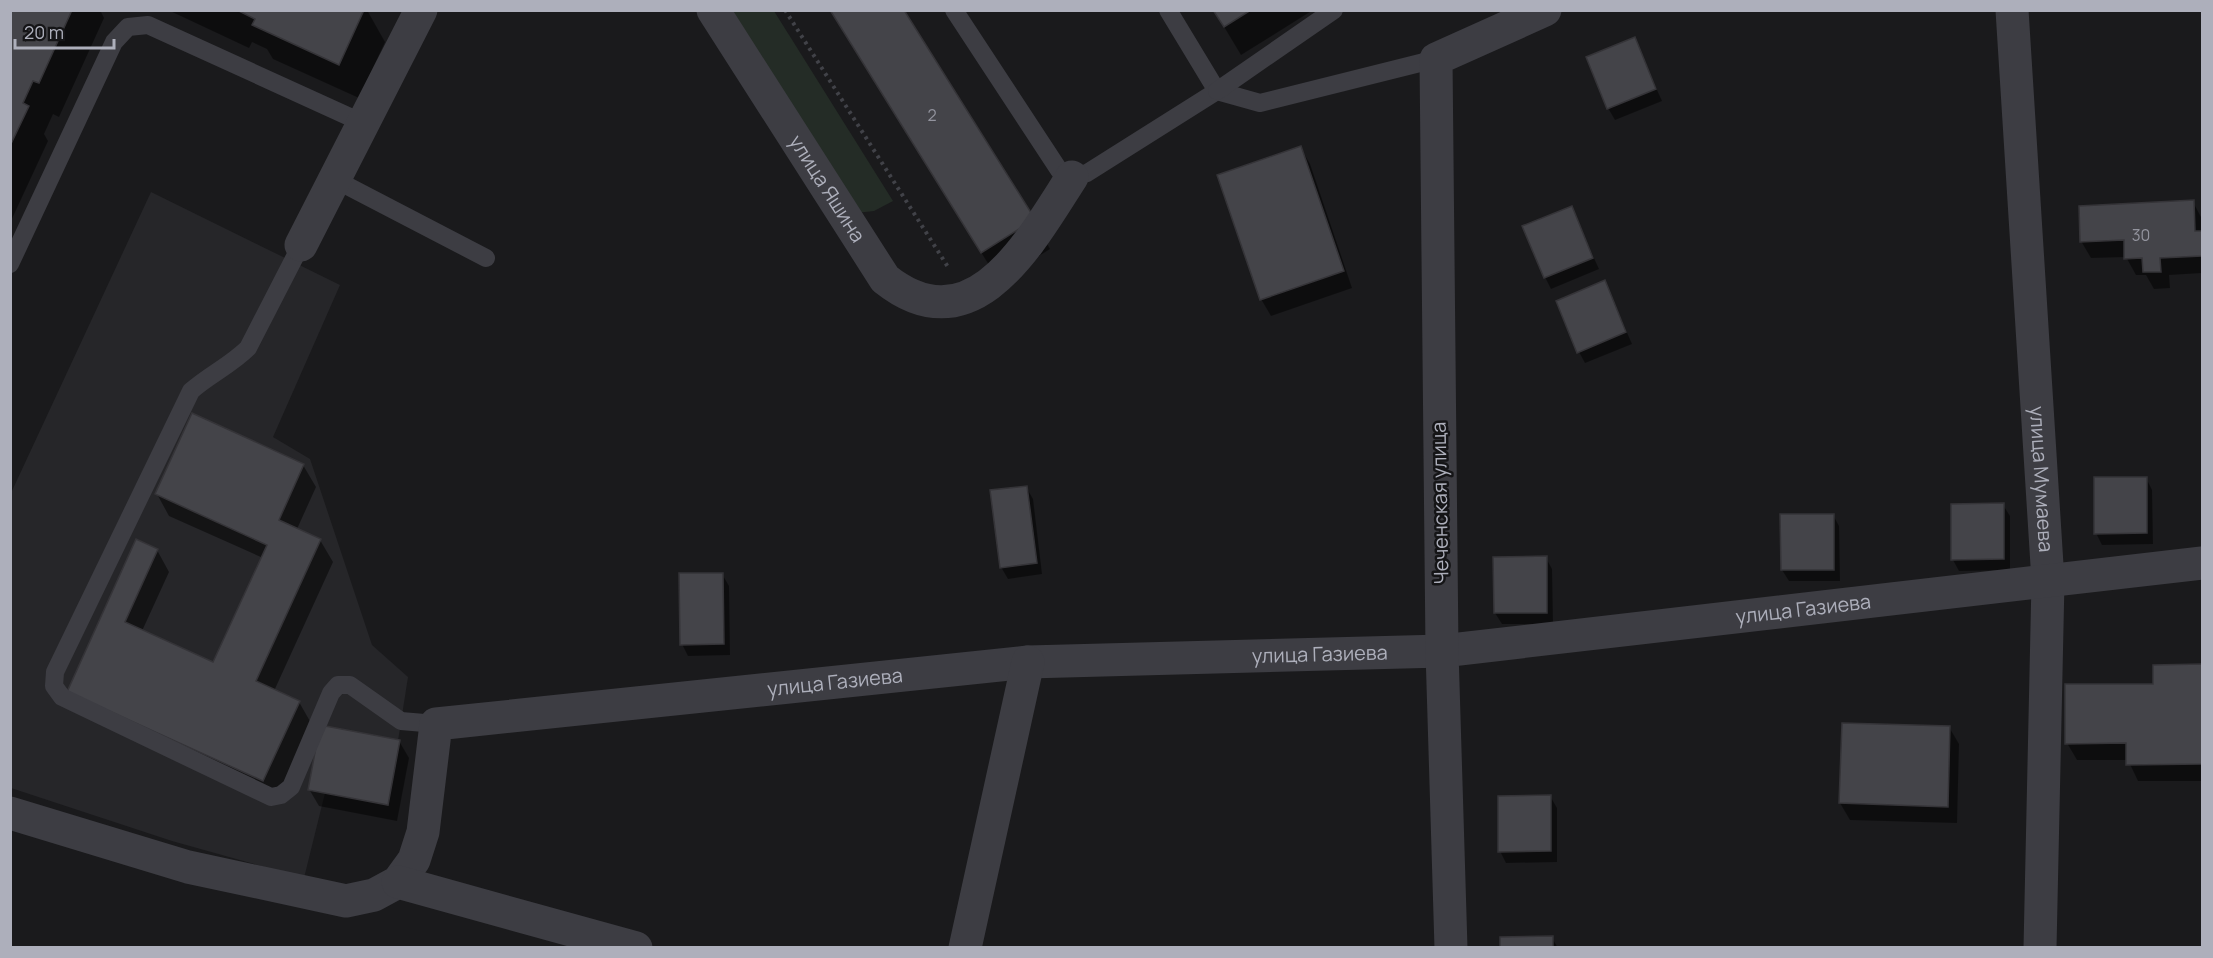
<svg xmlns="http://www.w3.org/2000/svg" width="2213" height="958" viewBox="0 0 2213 958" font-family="Manrope,sans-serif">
<rect width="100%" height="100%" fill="#1a1a1c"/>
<path fill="#262629" d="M151 192 340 285 273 437 310 459 372 645 408 677 388 805 325 793 304 878 172 841 11 788V493Z"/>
<path fill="#242c26" d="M726 11H774L893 201 874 211 856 213Z"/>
<g fill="#0007">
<path d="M10 10H100L104 18 59 117 53 114 44 134 48 141 10 223Z"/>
<path d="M168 10H367L385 42 359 98 273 59 267 49 252 42 249 48Z"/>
<path d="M830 10 1034 220 1050 249 999 281Z"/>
<path d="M1214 10H1313L1241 55Z"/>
<path d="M1634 39 1662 101 1615 120 1608 108Z"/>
<path d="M1300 147 1310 164 1352 288 1271 316 1261 299Z"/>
<path d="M2193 202 2202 219V273L2169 275 2170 288 2154 289 2146 275H2136L2126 257 2091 258 2081 241Z"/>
<path d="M1571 208 1599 269 1551 289 1545 277Z"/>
<path d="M1605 282 1632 344 1585 363 1579 352Z"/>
<path d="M303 465 316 487 297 529 320 540 333 562 274 691 299 702 311 723 276 802 81 713 157 550 169 572 142 631 214 664 263 558 169 516 157 494Z"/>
<path d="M2146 478 2152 490 2153 544 2102 545 2096 533Z"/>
<path d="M1026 487 1033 499 1042 574 1008 579 1001 567Z"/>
<path d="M2003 505 2010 516V570L1959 571 1953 560Z"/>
<path d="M1833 515 1839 526 1840 581H1789L1782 570Z"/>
<path d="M1546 558 1552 569 1553 624H1502L1495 613Z"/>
<path d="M722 574 729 586 730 655 688 656 682 644Z"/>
<path d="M2154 666H2202V781H2138L2128 760H2077L2067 743 2155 685Z"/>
<path d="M1949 727 1959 744 1957 823 1850 820 1840 803Z"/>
<path d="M399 741 409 758 397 821 319 806 309 789Z"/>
<path d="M1550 796 1557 808V862L1506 863 1500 851Z"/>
<path d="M1552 938 1558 948H1502Z"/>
</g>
<g fill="#444449" stroke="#353438" stroke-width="1.5">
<path d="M10 10H72L39 83 33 81 23 103 29 106 10 146Z"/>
<path d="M237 10H364L339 65 252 25 255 19Z"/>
<path d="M830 10H904L1035 219 981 253Z"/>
<path d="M1213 10H1251L1224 27Z"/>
<path d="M1635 37 1656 89 1607 109 1586 57Z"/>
<path d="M1301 146 1344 271 1260 300 1217 175Z"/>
<path d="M2194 200 2195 231H2202V256L2160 258 2161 272H2143L2142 258 2124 259V240L2080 242 2079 206Z"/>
<path d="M1572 206 1593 258 1544 278 1522 226Z"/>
<path d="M1605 280 1626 332 1577 353 1556 301Z"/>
<path d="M192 413 304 464 279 520 321 539 256 681 300 701 263 781 67 692 136 539 158 549 125 622 213 662 267 545 155 494Z"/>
<path d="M2094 477H2147V533L2094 534Z"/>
<path d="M1027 486 1037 563 1000 568 990 490Z"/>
<path d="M2004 503V559L1951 560V504Z"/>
<path d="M1780 514H1834V570H1781Z"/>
<path d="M1547 556V613H1494L1493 557Z"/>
<path d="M679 573H723L724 644 680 645Z"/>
<path d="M2202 664V764L2126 765V743L2065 744V684H2153V665Z"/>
<path d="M1842 723 1950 726 1948 807 1839 803Z"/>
<path d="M320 725 400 740 388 805 308 790Z"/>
<path d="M1551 795V851L1498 852V796Z"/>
<path d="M1553 936V948H1500V937Z"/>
</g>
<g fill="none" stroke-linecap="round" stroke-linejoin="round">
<path stroke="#414248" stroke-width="4" stroke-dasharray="3 4.5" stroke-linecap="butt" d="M785 10 948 267"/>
<g stroke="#3d3d43" stroke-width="18">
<path d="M954 10 1059 170 1072 177 1087 173 1217 91 1168 10"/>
<path d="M1217 91 1260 103 1436 59"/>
<path d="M1217 91 1334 10"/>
<path d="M336 180 486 258"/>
<path d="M301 245 248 348C231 365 209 375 191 391L55 672 54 686 62 697 271 797 281 795 291 787 331 693 338 685H350L401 721 436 724"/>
<path d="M10 264 114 42 128 27 148 25 363 123"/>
</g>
<g stroke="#3d3d43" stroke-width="33">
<path id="s1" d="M713 10 885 279C973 349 1030 242 1072 177"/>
<path id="s2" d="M2012 10 2048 581 2040 948"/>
<path d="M301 245 421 10"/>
<path id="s3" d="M10 813 188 867 346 901 374 895 398 882 414 860 423 832 436 724 1028 662 1442 651 2202 563"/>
<path d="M398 882 636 948"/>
<path d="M965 948 1028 662"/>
<path d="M1451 948 1442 651 1436 59 1545 10"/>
</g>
</g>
<g text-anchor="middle" stroke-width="5" stroke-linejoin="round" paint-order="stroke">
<g font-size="16" fill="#93949e">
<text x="932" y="121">2</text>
<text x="2141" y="241">30</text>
</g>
<g font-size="20" fill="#adafbb" stroke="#151517">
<text dy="7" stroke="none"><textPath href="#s1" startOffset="212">улица Яшина</textPath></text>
<text dy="7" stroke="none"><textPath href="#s2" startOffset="470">улица Мумаева</textPath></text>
<text transform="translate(1440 503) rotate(-91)" y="7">Чеченская улица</text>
<text dy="7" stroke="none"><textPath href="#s3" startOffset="1942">улица Газиева</textPath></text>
<text dy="7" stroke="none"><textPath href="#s3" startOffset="1456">улица Газиева</textPath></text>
<text dy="7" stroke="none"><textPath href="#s3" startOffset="970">улица Газиева</textPath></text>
</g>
</g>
<rect width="2213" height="958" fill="none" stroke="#adafbb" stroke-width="24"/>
<path d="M15 39v9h99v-9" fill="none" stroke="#adafbb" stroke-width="3"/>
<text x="24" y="39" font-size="18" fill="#adafbb" stroke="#151517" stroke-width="4.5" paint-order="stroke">20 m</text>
</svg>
